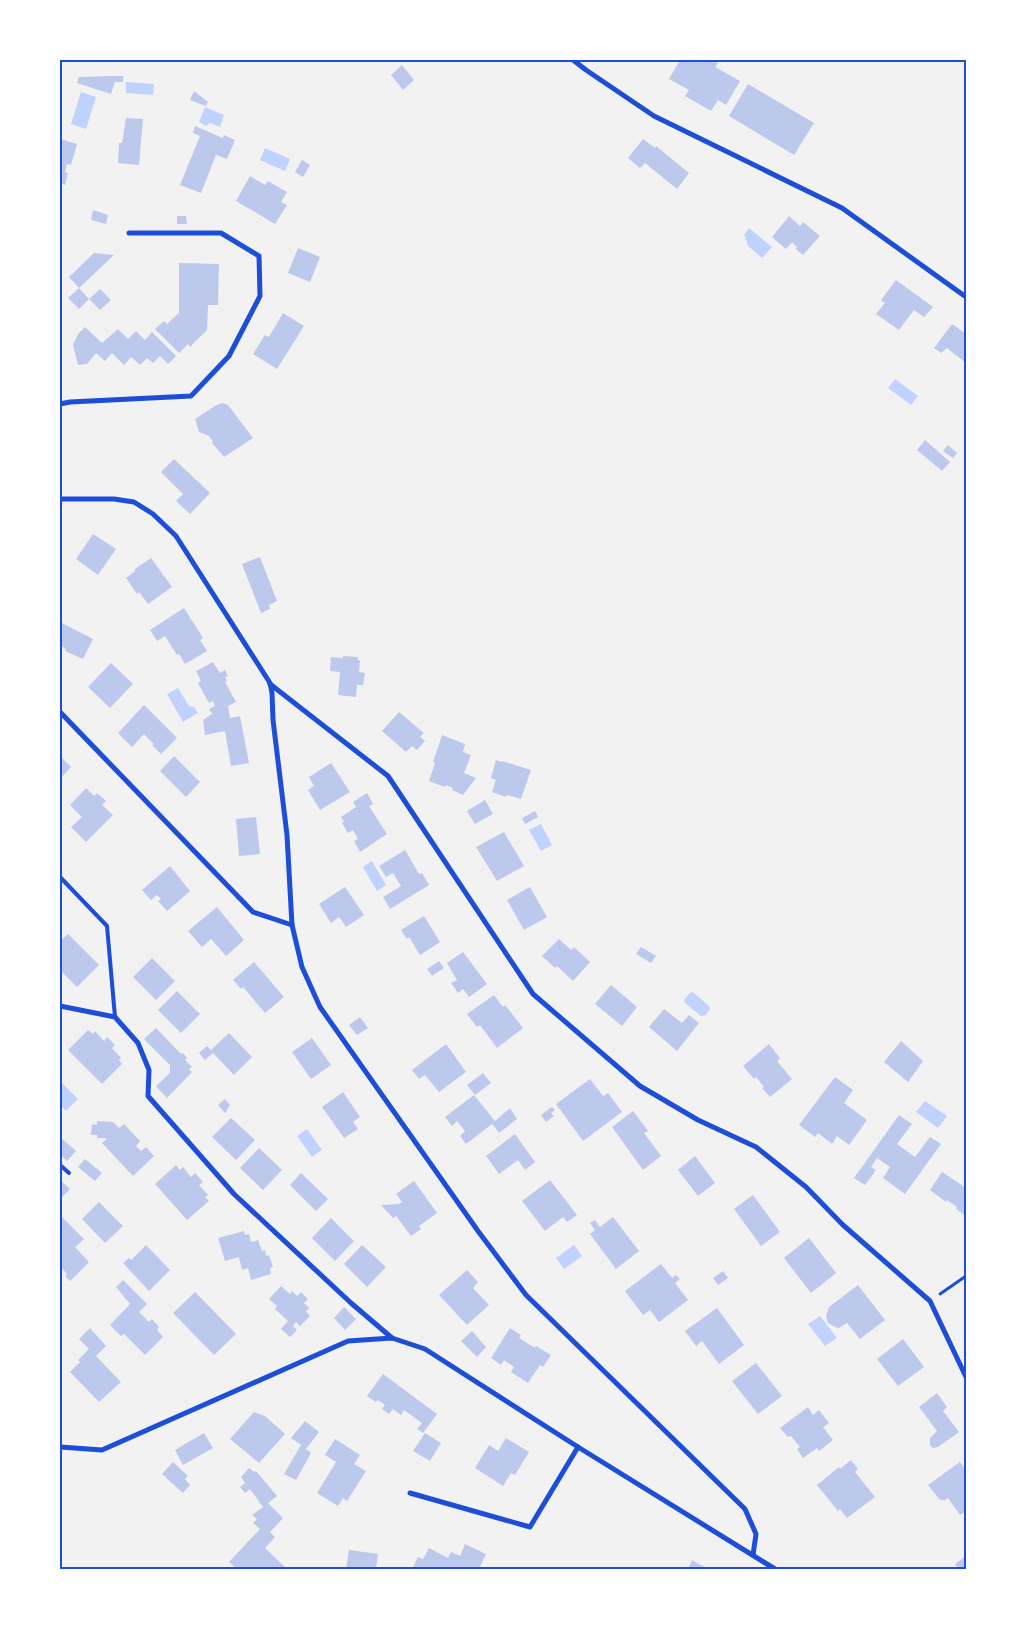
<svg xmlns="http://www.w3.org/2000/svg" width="1026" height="1629" viewBox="0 0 1026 1629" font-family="'Source Sans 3',sans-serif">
<rect width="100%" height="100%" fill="#f2f2f2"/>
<g fill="#bfd3fe">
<path d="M126 82 154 84 153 95 126 93Z"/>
<path d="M81 92 96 97 86 129 71 124Z"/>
<path d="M205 107 224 115 220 127 210 123 206 126 199 122Z"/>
<path d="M265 148 290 159 285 171 260 160Z"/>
<path d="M749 228 772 247 762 258 747 245V241L745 239 746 237 744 235Z"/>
<path d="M895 379 918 396 911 405 888 388Z"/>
<path d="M178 688 189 706 194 707 198 713 183 722 167 694Z"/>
<path d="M541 824 552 845 541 851 529 830Z"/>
<path d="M372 861 386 885 377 891 363 867Z"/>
<path d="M691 992 694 993 709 1006 710 1009 706 1015 701 1016 685 1003 684 1000Z"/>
<path d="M60 1081 78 1099 66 1111 60 1105Z"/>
<path d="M925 1101 947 1116 938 1128 916 1112Z"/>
<path d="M307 1129 322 1150 312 1157 297 1136Z"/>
<path d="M574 1245 582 1256 564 1269 556 1258Z"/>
<path d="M820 1316 837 1338 825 1346 808 1324Z"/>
</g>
<g fill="#bdc9ec">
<path d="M680 60H713L718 63 715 67 740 81 726 105 718 100 711 111 685 96 689 90 669 79Z"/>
<path d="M402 65 414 80 403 90 391 75Z"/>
<path d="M111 76H123V82H115L111 94 77 83 79 77Z"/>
<path d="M748 84 814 123 794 155 729 116Z"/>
<path d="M194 91 208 102 206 106 190 100Z"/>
<path d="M126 118 143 119 139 165 118 163 119 143H122Z"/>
<path d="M195 126 223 138 224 135 235 140 227 159 216 155 201 193 180 185 200 136 193 133Z"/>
<path d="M60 139 77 144 71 165 67 164 65 172 68 173 65 185 60 183Z"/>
<path d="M643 139 655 148 656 146 689 173 677 189 645 163 640 168 628 158Z"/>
<path d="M302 160 310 165 303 177 295 172Z"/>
<path d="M250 176 265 185 268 181 287 192 281 202 287 205 275 224 236 201Z"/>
<path d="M93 210 108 215 106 224 91 220Z"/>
<path d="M177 216H186L187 224H177Z"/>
<path d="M789 216 800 226 803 222 820 236 803 255 796 249 797 247 792 242 786 249 772 237Z"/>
<path d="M298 248 320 257 310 282 288 273Z"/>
<path d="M94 253 114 255 79 288 69 277Z"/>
<path d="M179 263 219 264 218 305H208L207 330 190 347 188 344 179 353 155 329 164 321 167 324 179 313Z"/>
<path d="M896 280 933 307 924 317 914 310 899 330 876 314 885 303 881 300Z"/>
<path d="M79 288 89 299 79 309 68 298Z"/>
<path d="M100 289 111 300 100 310 89 299Z"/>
<path d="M283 313 304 326 277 369 253 354 265 335 269 337Z"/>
<path d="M952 324 966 334V363L947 348 941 353 934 348Z"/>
<path d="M85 327 102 343 118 329 128 339 136 331 145 340 152 332 176 356 168 364 160 356 153 363 147 358 140 365 131 357 124 365 112 353 105 361 96 353 87 364 78 365 73 345 78 334Z"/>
<path d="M222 403 228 405 253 438 224 457 212 443 213 442 209 436 199 432 195 419 215 406Z"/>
<path d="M925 440 950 462 942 471 917 450Z"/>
<path d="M948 445 957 453 953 458 943 451Z"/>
<path d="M174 459 210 493 190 514 176 501 183 494 161 472Z"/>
<path d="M93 534 116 549 98 575 76 559Z"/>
<path d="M260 557 277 601 269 605 270 609 261 613 242 564Z"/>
<path d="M151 558 172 587 148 604 139 592 137 594 126 578 135 571V569Z"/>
<path d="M184 608 203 638 200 640 207 651 185 664 179 654 177 655 165 636 157 641 150 630Z"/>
<path d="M60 622 93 639 83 659 65 651 66 649 60 645Z"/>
<path d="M343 656 358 657V660H360L359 672 365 673 363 685H357L356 697 338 695 340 672 330 671 331 657 343 658Z"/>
<path d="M213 662 220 673 225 670 228 676 225 677 227 681 225 682 236 702 228 706 230 718 240 716 249 763 231 766 225 731 205 735 203 720 212 714 209 709 215 706 213 701 209 703 198 683 201 681 196 671Z"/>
<path d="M111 663 133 684 110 708 88 687Z"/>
<path d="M144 705 177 738 161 754 152 745 154 744 144 734 132 747 118 733Z"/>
<path d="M399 712 424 733 420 737 425 741 417 750 412 746 406 752 382 731Z"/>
<path d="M442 735 465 744 463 752 471 755 464 773 476 778 463 795 452 790 453 788 446 785 445 787 429 781 435 763 433 762Z"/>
<path d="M60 756 71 767 60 779Z"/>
<path d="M174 756 200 782 186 797 160 771Z"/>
<path d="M496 760 502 762V761L531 770 521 799 507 795 506 797 492 792 496 780 491 778Z"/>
<path d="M331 763 350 792 320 810 308 790 314 786 309 777Z"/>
<path d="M86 788 94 796 97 793 106 801 102 805 113 815 86 842 71 827 82 817 70 805Z"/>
<path d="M367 793 373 804 369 806 387 834 360 852 354 841 358 839 353 830 348 833 342 823 344 821 341 817 356 807 353 802Z"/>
<path d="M485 800 493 814 475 824 467 811Z"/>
<path d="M535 811 538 817 525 824 522 818Z"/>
<path d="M256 817 260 854 239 856 236 819Z"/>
<path d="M504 832 524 866 497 881 476 847Z"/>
<path d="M405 850 419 874 422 873 429 885 390 909 383 897 401 886 393 873 386 877 379 866Z"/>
<path d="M170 866 190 891 167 911 158 901 161 899 157 895 151 900 142 890Z"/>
<path d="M345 887 364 915 346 927 339 917 331 923 319 904Z"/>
<path d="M530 887 547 917 524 930 507 900Z"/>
<path d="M217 907 244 940 226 956 211 939 202 947 188 931Z"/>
<path d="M424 916 440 942 420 955 409 937 407 939 401 930Z"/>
<path d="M68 934 99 965 77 987 60 970V941Z"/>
<path d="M559 939 571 950 574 947 590 962 573 981 557 966 555 968 542 956Z"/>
<path d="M641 947 656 956 651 963 636 954Z"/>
<path d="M463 952 487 984 469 997 463 989 458 993 451 983 457 980 447 963Z"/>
<path d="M152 958 175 981 156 1000 133 977Z"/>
<path d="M439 961 444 968 432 976 427 969Z"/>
<path d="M254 962 284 997 265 1013 243 987 241 989 233 980Z"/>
<path d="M611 985 637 1007 622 1026 595 1004Z"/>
<path d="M177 991 200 1014 181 1033 158 1010Z"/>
<path d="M494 995 503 1007 505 1005 523 1028 497 1048 480 1025 477 1027 467 1014Z"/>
<path d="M664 1009 682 1023 689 1015 699 1023 677 1051 649 1027Z"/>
<path d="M360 1017 368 1028 357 1035 349 1025Z"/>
<path d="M156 1028 181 1054 183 1053 187 1058 185 1060 192 1067 189 1069 192 1072 167 1098 156 1086 170 1073V1065L144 1039Z"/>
<path d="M88 1030 93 1034 95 1031 104 1041 107 1037 115 1045 112 1048 121 1058 119 1060 122 1064 102 1084 68 1050Z"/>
<path d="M229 1033 252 1057 234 1075 213 1053 205 1060 199 1053 207 1046 211 1050Z"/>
<path d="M312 1038 331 1065 311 1079 292 1052Z"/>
<path d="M901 1041 923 1061 908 1082 884 1062Z"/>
<path d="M446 1044 466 1072 439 1092 425 1075 419 1079 412 1070Z"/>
<path d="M769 1044 780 1058 777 1061 792 1079 770 1097 762 1088 764 1087 756 1077 754 1079 743 1066Z"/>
<path d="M483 1073 491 1083 475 1095 467 1085Z"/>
<path d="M835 1077 853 1090 844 1103 867 1120 849 1145 837 1136 832 1144 818 1133 815 1137 799 1125Z"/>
<path d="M590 1079 603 1096 608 1093 622 1112 583 1141 556 1104Z"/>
<path d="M343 1092 360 1117 353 1122 358 1129 344 1138 322 1107Z"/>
<path d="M474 1095 495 1121 510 1108 517 1119 499 1133 492 1124 466 1144 460 1136 465 1131 457 1121 452 1126 445 1117Z"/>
<path d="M225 1099 230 1105 225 1113 218 1105Z"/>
<path d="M552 1107 555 1110 551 1113 554 1116 546 1122 541 1115Z"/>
<path d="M633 1111 648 1131 644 1133 661 1156 643 1170 612 1127Z"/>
<path d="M899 1115 912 1124 897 1144 915 1157 930 1137 941 1144 905 1194 883 1178 890 1167 877 1158 871 1167 876 1170 865 1185 854 1178Z"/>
<path d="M231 1118 255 1140 236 1160 212 1137Z"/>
<path d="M97 1121 113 1122 119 1128 124 1124 140 1141 136 1146 141 1151 146 1147 154 1156 133 1176 102 1143 107 1139 105 1138H97V1135H91L92 1124 97 1125Z"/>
<path d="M515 1134 535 1162 525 1170 518 1160 499 1174 486 1156Z"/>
<path d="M60 1137 76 1151 67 1161 60 1155Z"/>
<path d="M259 1148 282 1170 263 1190 240 1168Z"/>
<path d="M695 1156 715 1183 698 1196 678 1170Z"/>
<path d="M85 1159 102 1173 95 1181 78 1167Z"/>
<path d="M176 1165 180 1170 183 1167 191 1177 195 1173 203 1182 199 1185 208 1195 205 1197 209 1201 187 1220 155 1184Z"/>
<path d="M942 1172 966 1188 965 1215 956 1209 957 1207 947 1200 946 1202 930 1190Z"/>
<path d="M301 1173 328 1199 316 1211 290 1185Z"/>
<path d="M60 1180 70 1189 62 1197 60 1196Z"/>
<path d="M550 1180 577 1215 567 1222 563 1217 545 1231 522 1201Z"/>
<path d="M414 1181 437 1213 419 1226 421 1229 411 1236 396 1216 393 1218 381 1205 399 1204 402 1202 396 1194Z"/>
<path d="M753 1195 780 1232 761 1246 734 1209Z"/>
<path d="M99 1202 123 1226 105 1243 82 1219Z"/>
<path d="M60 1215 84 1239 75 1247 89 1262 70 1281 65 1276 67 1274 60 1266V1233L62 1230 60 1228Z"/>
<path d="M613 1217 639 1251 616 1269 590 1234 595 1230 590 1223 595 1220 600 1227Z"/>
<path d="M331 1218 354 1241 335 1261 312 1238Z"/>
<path d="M244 1231 245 1235 249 1234 251 1242 258 1240 262 1251 265 1250 266 1256 269 1255 273 1267 270 1268 271 1274 251 1280 248 1268 242 1270 239 1257 225 1261 218 1238Z"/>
<path d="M809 1238 836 1273 811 1293 784 1258Z"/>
<path d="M146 1245 170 1270 149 1291 123 1263 129 1258 131 1260Z"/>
<path d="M362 1245 386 1267 367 1287 344 1264Z"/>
<path d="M661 1264 672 1278 676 1275 680 1279 675 1283 688 1300 659 1322 650 1310 643 1315 625 1291Z"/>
<path d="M467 1270 478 1282 473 1288 489 1305 467 1325 439 1295Z"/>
<path d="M723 1271 728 1278 718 1285 713 1278Z"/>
<path d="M123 1280 147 1304 139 1312 149 1322 152 1319 159 1327 157 1330 163 1337 145 1355 124 1334 121 1336 110 1325 130 1304 116 1287Z"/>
<path d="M858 1285 885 1320 860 1339 847 1323 839 1328 835 1327 828 1323 826 1316 829 1307Z"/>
<path d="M281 1286 290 1294 292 1291 297 1296 301 1292 308 1299 304 1303 309 1308 306 1311 310 1316 300 1326 296 1322 293 1326 297 1330 290 1337 281 1329 288 1321 275 1309 277 1306 269 1299Z"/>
<path d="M195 1292 236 1334 214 1355 173 1313Z"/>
<path d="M344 1307 356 1319 345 1330 334 1318Z"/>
<path d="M717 1308 744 1345 719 1364 702 1341 696 1346 685 1331Z"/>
<path d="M90 1328 106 1346 96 1356 121 1382 99 1402 70 1372 80 1362 78 1360 89 1349 79 1339Z"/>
<path d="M510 1328 521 1335 519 1338 535 1348 536 1346 551 1355 543 1367 540 1365 528 1383 511 1372 514 1367 504 1360 501 1365 491 1358Z"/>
<path d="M472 1331 486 1347 477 1357 461 1341Z"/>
<path d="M903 1339 924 1367 898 1386 877 1359Z"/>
<path d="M756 1363 782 1396 758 1414 732 1381Z"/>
<path d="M383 1374 437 1414 423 1433 417 1429 422 1423 404 1410 401 1415 393 1409 389 1414 382 1409 385 1405 378 1400 376 1402 367 1396Z"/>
<path d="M937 1393 947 1407 943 1411 959 1432 938 1447 933 1448 930 1445V1438L937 1431 919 1407Z"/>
<path d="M808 1407 813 1415 819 1410 829 1423 823 1427 833 1440 819 1451 817 1448 803 1458 797 1449 800 1447 791 1436 788 1437 780 1428Z"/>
<path d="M254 1412 265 1416 285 1434 259 1463 230 1439Z"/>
<path d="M305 1421 319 1432 306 1449 311 1453 296 1480 284 1474 301 1445 291 1438Z"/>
<path d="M204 1433 213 1448 183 1465 175 1450Z"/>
<path d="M425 1433 441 1443 430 1461 413 1451Z"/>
<path d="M506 1438 529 1452 515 1475 511 1473 503 1486 475 1468 489 1445 498 1451Z"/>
<path d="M335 1439 360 1455 354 1464 366 1471 347 1501 343 1498 338 1506 317 1493 336 1462 325 1455Z"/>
<path d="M851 1460 858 1469 855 1472 875 1497 847 1518 840 1509 838 1511 817 1485 839 1467 840 1469Z"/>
<path d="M173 1462 188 1476 185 1479 190 1485 183 1493 162 1474Z"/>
<path d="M960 1462 966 1470V1511L960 1515 948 1498 945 1500H940L928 1485Z"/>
<path d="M249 1468 254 1472 256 1471 277 1496 268 1503 283 1518 270 1532 275 1537 265 1548 287 1569H237L229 1562 260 1529 253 1523 257 1519 252 1515 263 1507 250 1489 245 1493 240 1487 245 1483 241 1477Z"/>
<path d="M465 1544 486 1554 479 1569H412L418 1557 423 1559 429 1548 448 1558 451 1552 460 1556Z"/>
<path d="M349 1550 378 1554 376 1569H346Z"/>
<path d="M966 1556V1569H958L955 1564Z"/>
<path d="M692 1560 708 1569H688Z"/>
</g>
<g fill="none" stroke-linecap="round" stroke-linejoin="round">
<path stroke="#1d4ed8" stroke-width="3" d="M940 1294 966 1276"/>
<g stroke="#1d4ed8" stroke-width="4">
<path d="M60 877 107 926 115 1017"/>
<path d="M60 1165 69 1173"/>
</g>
<g stroke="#1d4ed8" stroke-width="5">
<path d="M573 60 586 70 654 116 842 208 966 297"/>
<path d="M60 404 70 402 191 396 229 356 260 296 259 256 221 233H129"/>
<path d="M60 499H114L134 502 153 514 176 536 270 683 272 693 273 720 287 835 292 925 302 967 320 1007 478 1231 526 1295 745 1509 756 1534 753 1555"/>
<path d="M270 684 388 776 533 994 640 1086 698 1120 756 1147 806 1187 843 1225 930 1301 966 1377"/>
<path d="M60 712 253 912 292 925"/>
<path d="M60 1006 115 1017 138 1043 149 1070 148 1096 234 1194 351 1303 392 1338"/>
<path d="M60 1447 102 1450 348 1341 392 1338 425 1349 578 1447 775 1569"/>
<path d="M410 1493 530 1527 578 1447"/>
</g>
</g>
<rect width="1026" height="1629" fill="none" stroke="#ffffff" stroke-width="122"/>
<rect x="61" y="61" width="904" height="1507" fill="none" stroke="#1d4ed8" stroke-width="2"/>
</svg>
